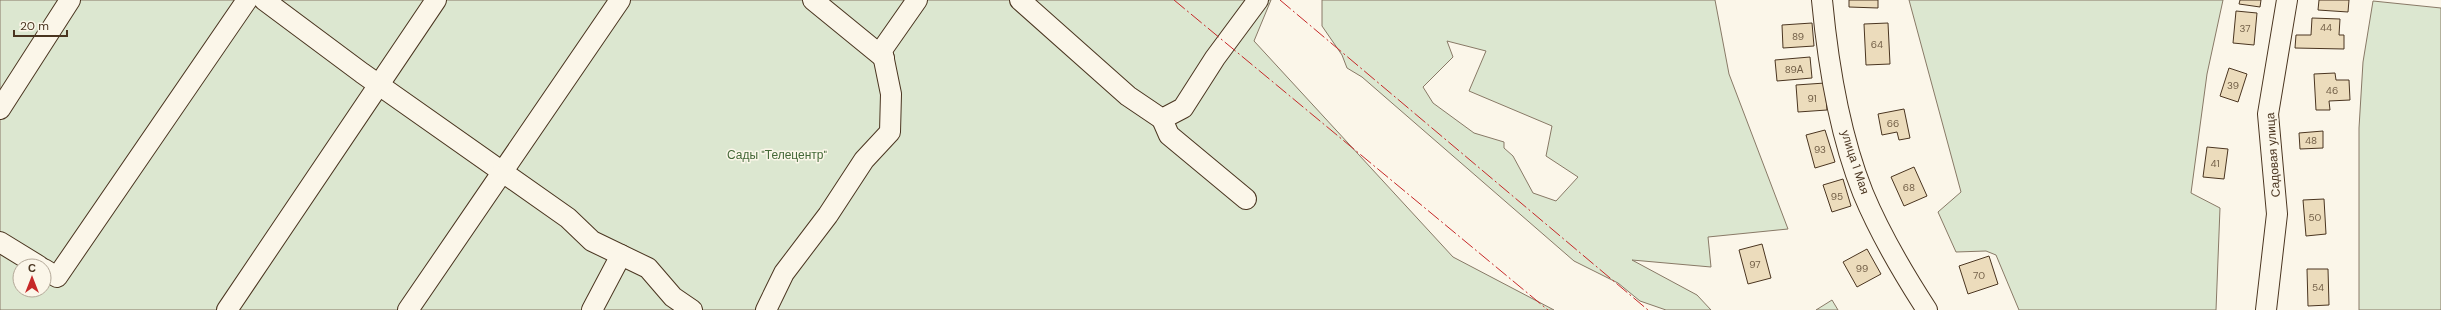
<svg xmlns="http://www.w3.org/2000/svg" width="2441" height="310" viewBox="0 0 2441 310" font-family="'DM Sans',sans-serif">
<rect width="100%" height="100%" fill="#fbf6e9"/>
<g fill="#dce7d0" stroke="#887966" fill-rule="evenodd">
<path d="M0 0H1271L1254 41 1453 257 1554 310H0ZM20 266H44V290H20Z"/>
<path d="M1322 0H1715L1729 74 1788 229 1708 237 1711 267 1632 260 1697 295 1711 310H1666L1640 301 1618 283 1574 261 1362 77 1347 68 1342 55 1322 26ZM1447 41 1486 51 1469 91 1552 126 1546 156 1578 177 1556 201 1533 193 1513 156 1504 148V142L1474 133 1433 103 1423 87 1453 57Z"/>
<path d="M1909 0H2223L2207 74 2191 193 2220 208 2216 310H2019L1996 255 1986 251 1956 252 1938 212 1961 192Z"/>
<path d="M2373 1 2441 8V310H2359V128L2363 62Z"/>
<path d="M1832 300 1838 310H1816Z"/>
</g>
<g fill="#ecdcbc" stroke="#4a3520">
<path d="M1849 0H1878V8L1849 7Z"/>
<path d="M2240 0H2261L2260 7 2239 4Z"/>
<path d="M2319 0H2349L2348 12 2318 10Z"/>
<path d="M2236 11 2257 13 2254 45 2233 43Z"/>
<path d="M2312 18 2340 19 2339 35H2344V49L2295 48 2296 35H2311Z"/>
<path d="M1812 23 1814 46 1783 48 1782 25Z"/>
<path d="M1888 23 1890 64 1866 65 1864 24Z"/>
<path d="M1810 57 1812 78 1777 81 1775 60Z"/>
<path d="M2229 68 2247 74 2238 102 2220 96Z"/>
<path d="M2335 73 2336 80H2349L2350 100 2329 101 2330 110H2316L2314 74Z"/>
<path d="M1825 83 1827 110 1798 112 1796 85Z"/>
<path d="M1904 109 1910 138 1899 140 1897 132 1882 135 1878 114Z"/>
<path d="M1825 130 1835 162 1815 168 1806 135Z"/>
<path d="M2323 131V148L2300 149 2299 133Z"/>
<path d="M2207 147 2228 149 2224 179 2203 177Z"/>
<path d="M1914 167 1927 196 1904 206 1891 177Z"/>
<path d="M1843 179 1851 206 1832 212 1823 185Z"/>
<path d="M2324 199 2326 234 2306 236 2303 200Z"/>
<path d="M1762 244 1771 278 1748 284 1739 250Z"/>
<path d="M1867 249 1881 274 1857 287 1843 262Z"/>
<path d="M1989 256 1998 284 1968 294 1959 266Z"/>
<path d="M2307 269H2328L2329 305 2308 306Z"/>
</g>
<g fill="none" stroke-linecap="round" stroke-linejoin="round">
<g stroke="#4a3520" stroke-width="22">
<g id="minor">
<path d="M264 0 362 73 568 218 592 241 648 268 673 297 692 310"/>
<path d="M813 0 884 58"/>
<path d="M1020 0 1128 96 1162 119 1183 108 1215 58 1258 0"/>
<path d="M1822 0C1828 64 1839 133 1863 193 1880 234 1903 273 1927 310"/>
<path d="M0 109 70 0"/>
<path d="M1162 119 1169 135 1246 199"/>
<path d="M0 242 39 266"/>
<path d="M44 269 57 277 247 0"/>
<path d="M227 310 436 0"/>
<path d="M408 310 620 0"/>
<path d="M592 310 621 255"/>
<path d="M766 310 784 273 828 215 864 160 890 132 891 94 882 50 917 0"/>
<path d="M2266 310 2277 214 2268 114 2287 0"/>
</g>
</g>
<use href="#minor" stroke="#fbf6e9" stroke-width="20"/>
<g stroke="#c62828" stroke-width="1" stroke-dasharray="14 3 2 3" stroke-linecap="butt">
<path d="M1174 0 1548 310"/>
<path d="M1280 0 1648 310"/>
</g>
</g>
<g text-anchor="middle" stroke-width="3" stroke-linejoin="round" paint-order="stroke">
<g font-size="10" fill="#725f47">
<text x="2326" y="31">44</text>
<text x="2245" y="32">37</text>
<text x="1798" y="40">89</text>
<text x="1877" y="48">64</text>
<text x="1794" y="73">89А</text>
<text x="2233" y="89">39</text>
<text x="2332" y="94">46</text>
<text x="1812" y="102">91</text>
<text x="1893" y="127">66</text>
<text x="2311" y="144">48</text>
<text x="1820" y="153">93</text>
<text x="2215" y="167">41</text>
<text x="1909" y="191">68</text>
<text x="1837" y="200">95</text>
<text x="2315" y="221">50</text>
<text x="1755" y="268">97</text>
<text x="1862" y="272">99</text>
<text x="1979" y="279">70</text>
<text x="2318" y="291">54</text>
</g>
<g font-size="12" fill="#436837" stroke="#fbf6e9">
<text x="777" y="159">Сады "Телецентр"</text>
</g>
<g font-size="12" fill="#4a3520" stroke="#fbf6e9">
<text transform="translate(2273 155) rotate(-94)" y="4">Садовая улица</text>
<text transform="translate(1855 162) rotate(72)" y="4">улица 1 Мая</text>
</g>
</g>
<g transform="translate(32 278)"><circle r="19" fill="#fbf6e9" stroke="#b4a999"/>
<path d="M0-3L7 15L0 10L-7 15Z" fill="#c62828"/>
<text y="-6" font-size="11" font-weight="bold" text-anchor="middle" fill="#4a3520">С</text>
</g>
<path d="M14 30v6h53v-6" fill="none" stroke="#4a3520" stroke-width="2"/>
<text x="20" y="30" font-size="12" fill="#4a3520" stroke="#fbf6e9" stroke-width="3" paint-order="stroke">20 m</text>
</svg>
